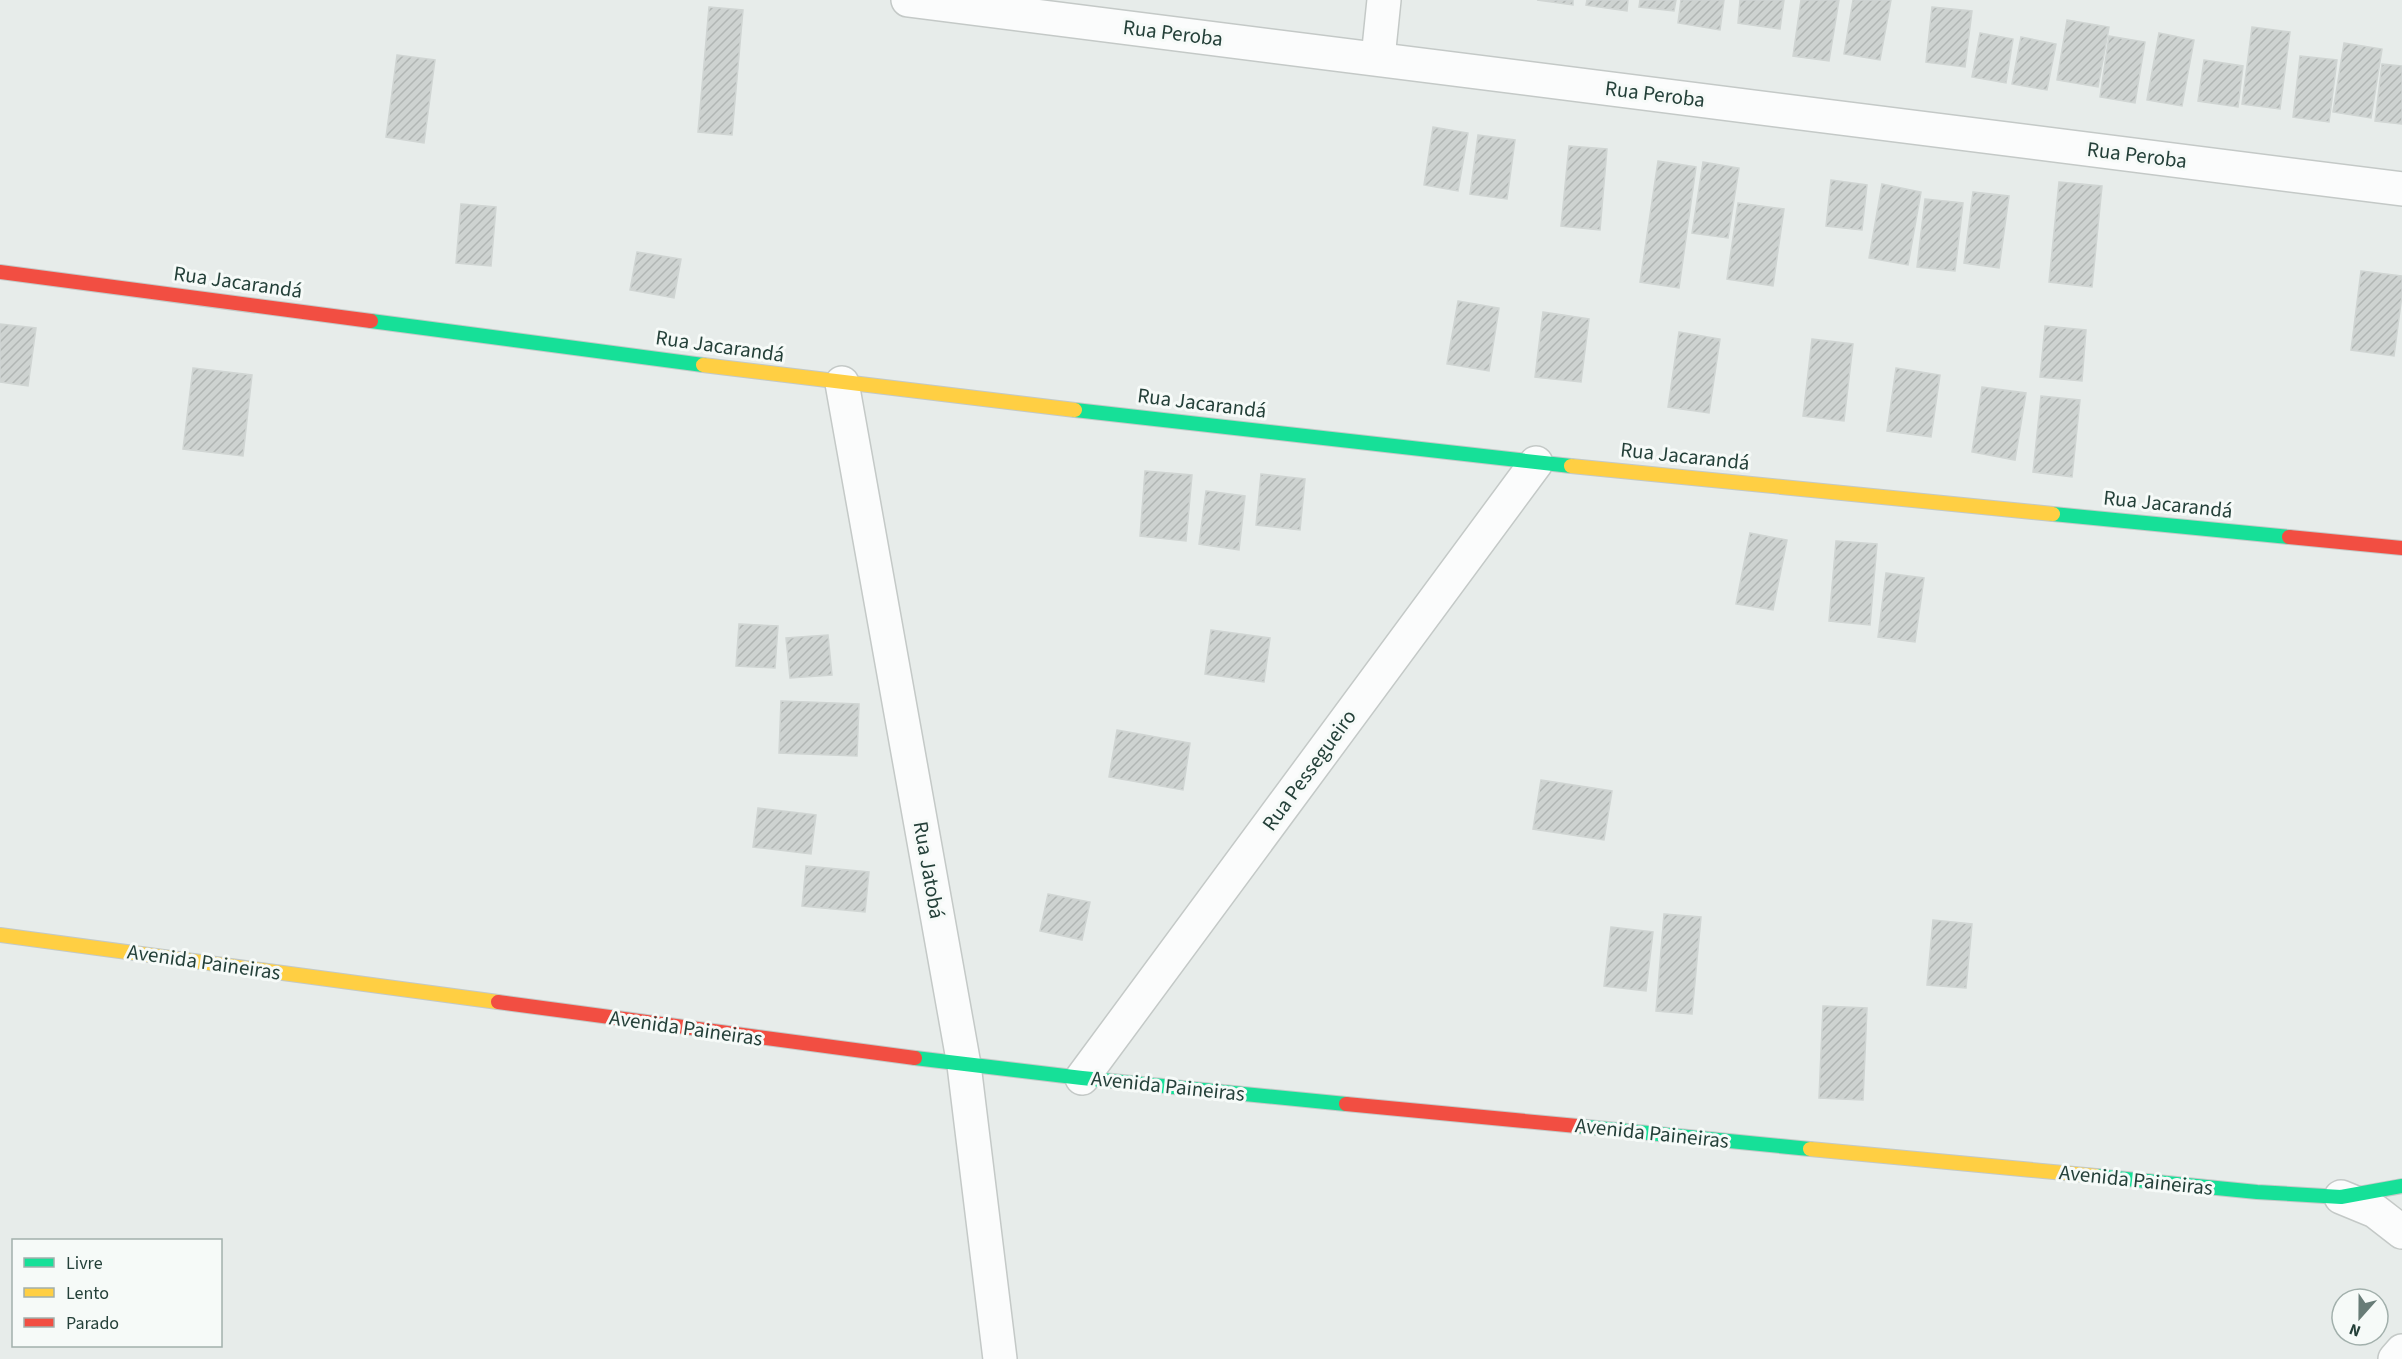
<svg xmlns="http://www.w3.org/2000/svg" width="2402" height="1359" viewBox="0 0 2402 1359" font-family="'Source Sans 3',sans-serif">
<defs>
<pattern id="building-hatch" width="6" height="6" patternUnits="userSpaceOnUse" patternTransform="scale(1.5)"><rect width="6" height="6" fill="#ced3d1"/><path d="M-1 1l2-2M0 6l6-6M5 7l2-2" fill="none" stroke="#b1b6b4"/></pattern>
</defs>
<rect width="100%" height="100%" fill="#e7ecea"/>
<g fill="url(#building-hatch)" stroke="#d0d5d3" stroke-width="1.5">
<path d="M1537 0H1573V5Z"/>
<path d="M1587 0H1628L1627 11 1586 5Z"/>
<path d="M1640 0H1676L1674 11 1639 7Z"/>
<path d="M1681 0H1724L1720 30 1678 23Z"/>
<path d="M1740 0H1784L1780 29 1738 23Z"/>
<path d="M1801 0H1839L1829 61 1793 56Z"/>
<path d="M1853 0H1891L1880 60 1844 54Z"/>
<path d="M709 7 743 10 732 135 698 132Z"/>
<path d="M1932 7 1972 11 1965 67 1926 62Z"/>
<path d="M2067 20 2109 27 2098 87 2057 80Z"/>
<path d="M2252 27 2290 32 2280 109 2242 104Z"/>
<path d="M1980 33 2013 39 2006 83 1972 77Z"/>
<path d="M2159 33 2194 40 2182 106 2147 100Z"/>
<path d="M2109 36 2145 42 2135 103 2100 97Z"/>
<path d="M2021 37 2056 44 2047 90 2012 84Z"/>
<path d="M2344 43 2382 49 2371 118 2333 112Z"/>
<path d="M397 55 435 60 424 143 386 137Z"/>
<path d="M2300 56 2337 60 2329 122 2293 117Z"/>
<path d="M2204 60 2243 66 2238 107 2198 101Z"/>
<path d="M2382 64 2402 66V124L2375 121Z"/>
<path d="M1433 127 1468 133 1458 191 1424 185Z"/>
<path d="M1478 135 1515 140 1507 199 1470 194Z"/>
<path d="M1569 146 1607 149 1600 230 1561 226Z"/>
<path d="M1658 161 1696 167 1679 288 1640 282Z"/>
<path d="M1703 162 1739 168 1728 238 1692 233Z"/>
<path d="M1831 180 1867 185 1862 230 1826 226Z"/>
<path d="M2059 182 2102 186 2092 287 2049 282Z"/>
<path d="M1882 184 1921 192 1908 265 1869 258Z"/>
<path d="M1973 192 2009 196 1999 268 1964 263Z"/>
<path d="M1925 199 1963 203 1955 271 1917 267Z"/>
<path d="M1738 203 1784 209 1773 286 1727 279Z"/>
<path d="M461 204 496 207 491 266 456 263Z"/>
<path d="M637 252 681 259 674 298 630 290Z"/>
<path d="M2361 271 2402 276V295L2394 356 2351 350Z"/>
<path d="M1458 301 1499 308 1489 371 1447 364Z"/>
<path d="M1543 312 1589 319 1581 382 1535 377Z"/>
<path d="M0 324 36 328 28 386 0 382Z"/>
<path d="M2045 326 2086 330 2082 381 2040 377Z"/>
<path d="M1679 332 1720 339 1709 413 1668 407Z"/>
<path d="M1812 339 1853 344 1844 421 1803 416Z"/>
<path d="M193 368 252 375 243 456 183 449Z"/>
<path d="M1896 368 1940 375 1931 437 1887 431Z"/>
<path d="M1982 387 2026 393 2015 460 1972 452Z"/>
<path d="M2041 396 2080 400 2072 477 2033 472Z"/>
<path d="M1145 471 1192 475 1186 541 1140 536Z"/>
<path d="M1261 474 1305 479 1300 530 1256 525Z"/>
<path d="M1206 491 1245 496 1239 550 1199 544Z"/>
<path d="M1750 533 1787 540 1773 610 1736 604Z"/>
<path d="M1836 541 1877 544 1870 625 1829 621Z"/>
<path d="M1886 573 1924 578 1915 642 1878 637Z"/>
<path d="M739 624 778 626 775 668 736 666Z"/>
<path d="M1211 630 1270 638 1264 682 1205 674Z"/>
<path d="M828 635 832 675 790 678 786 638Z"/>
<path d="M781 701 859 704 857 756 779 753Z"/>
<path d="M1117 730 1190 743 1183 790 1109 777Z"/>
<path d="M1541 780 1612 791 1604 840 1533 829Z"/>
<path d="M758 808 816 815 811 854 753 847Z"/>
<path d="M806 866 869 872 865 912 802 906Z"/>
<path d="M1048 894 1090 902 1082 940 1040 931Z"/>
<path d="M1664 914 1701 917 1692 1014 1656 1011Z"/>
<path d="M1933 920 1972 924 1966 988 1927 985Z"/>
<path d="M1611 927 1653 932 1646 991 1604 986Z"/>
<path d="M1823 1006 1867 1008 1863 1100 1819 1098Z"/>
</g>
<g fill="none" stroke-linecap="round" stroke-linejoin="round">
<g stroke="#c4c9c7" stroke-width="36">
<g id="street">
<path d="M908 0 2402 189"/>
<path d="M1378 58 1384 0"/>
<path d="M842 383 964 1065 1000 1359"/>
<path d="M1082 1078 1536 463"/>
<path d="M2341 1197 2375 1211 2402 1232"/>
<path d="M2395 1359 2402 1351"/>
</g>
</g>
<g stroke="#c3c9c7" stroke-width="16">
<g id="fast">
<path d="M371 321 703 365"/>
<path d="M1075 410 1571 466"/>
<path d="M2053 514 2289 537"/>
<path d="M915 1058 1082 1078 1346 1104"/>
<path d="M1577 1126 1810 1149"/>
<path d="M2096 1176 2257 1192 2341 1197 2402 1186"/>
</g>
</g>
<g stroke="#c3c9c7" stroke-width="16">
<g id="slow">
<path d="M703 365 1075 410"/>
<path d="M1571 466 2053 514"/>
<path d="M0 935 498 1002"/>
<path d="M1810 1149 2096 1176"/>
</g>
</g>
<g stroke="#c3c9c7" stroke-width="16">
<g id="jam">
<path d="M0 272 371 321"/>
<path d="M2289 537 2402 548"/>
<path d="M498 1002 915 1058"/>
<path d="M1346 1104 1577 1126"/>
</g>
</g>
<use href="#street" stroke="#fbfcfc" stroke-width="33"/>
<use href="#fast" stroke="#16e098" stroke-width="14"/>
<use href="#slow" stroke="#ffcf43" stroke-width="14"/>
<use href="#jam" stroke="#f24e42" stroke-width="14"/>
</g>
<g text-anchor="middle" stroke-width="6" stroke-linejoin="round" paint-order="stroke">
<g font-size="21" fill="#244039" stroke="#f6faf8">
<text transform="translate(1173 33) rotate(7)" y="7">Rua Peroba</text>
<text transform="translate(1655 94) rotate(7)" y="7">Rua Peroba</text>
<text transform="translate(2137 155) rotate(7)" y="7">Rua Peroba</text>
<text transform="translate(238 282) rotate(8)" y="7">Rua Jacarandá</text>
<text transform="translate(720 346) rotate(8)" y="7">Rua Jacarandá</text>
<text transform="translate(1202 403) rotate(7)" y="7">Rua Jacarandá</text>
<text transform="translate(1685 456) rotate(6)" y="7">Rua Jacarandá</text>
<text transform="translate(2168 504) rotate(6)" y="7">Rua Jacarandá</text>
<text transform="translate(1309 770) rotate(-54)" y="7">Rua Pessegueiro</text>
<text transform="translate(929 870) rotate(80)" y="7">Rua Jatobá</text>
<text transform="translate(204 962) rotate(8)" y="7">Avenida Paineiras</text>
<text transform="translate(686 1028) rotate(8)" y="7">Avenida Paineiras</text>
<text transform="translate(1168 1086) rotate(6)" y="7">Avenida Paineiras</text>
<text transform="translate(1652 1133) rotate(6)" y="7">Avenida Paineiras</text>
<text transform="translate(2136 1180) rotate(6)" y="7">Avenida Paineiras</text>
</g>
</g>
<rect x="12" y="1239" width="210" height="108" fill="#f6faf8" stroke="#a2b0ac" stroke-width="1.5"/>
<rect x="24" y="1258" width="30" height="9" fill="#16e098" stroke="#a2b0ac" stroke-width="1.5"/>
<text x="66" y="1269" font-size="18" fill="#244039">Livre</text>
<rect x="24" y="1288" width="30" height="9" fill="#ffcf43" stroke="#a2b0ac" stroke-width="1.5"/>
<text x="66" y="1299" font-size="18" fill="#244039">Lento</text>
<rect x="24" y="1318" width="30" height="9" fill="#f24e42" stroke="#a2b0ac" stroke-width="1.5"/>
<text x="66" y="1329" font-size="18" fill="#244039">Parado</text>
<g transform="translate(2360 1317) rotate(201)"><circle r="28" fill="#f6faf8" stroke="#a2b0ac" stroke-width="1.5"/>
<path d="M0-4.5L10 22L0 15L-10 22Z" fill="#687c77"/>
<text y="-9" font-size="16" font-weight="bold" text-anchor="middle" fill="#244039">N</text>
</g>
</svg>
